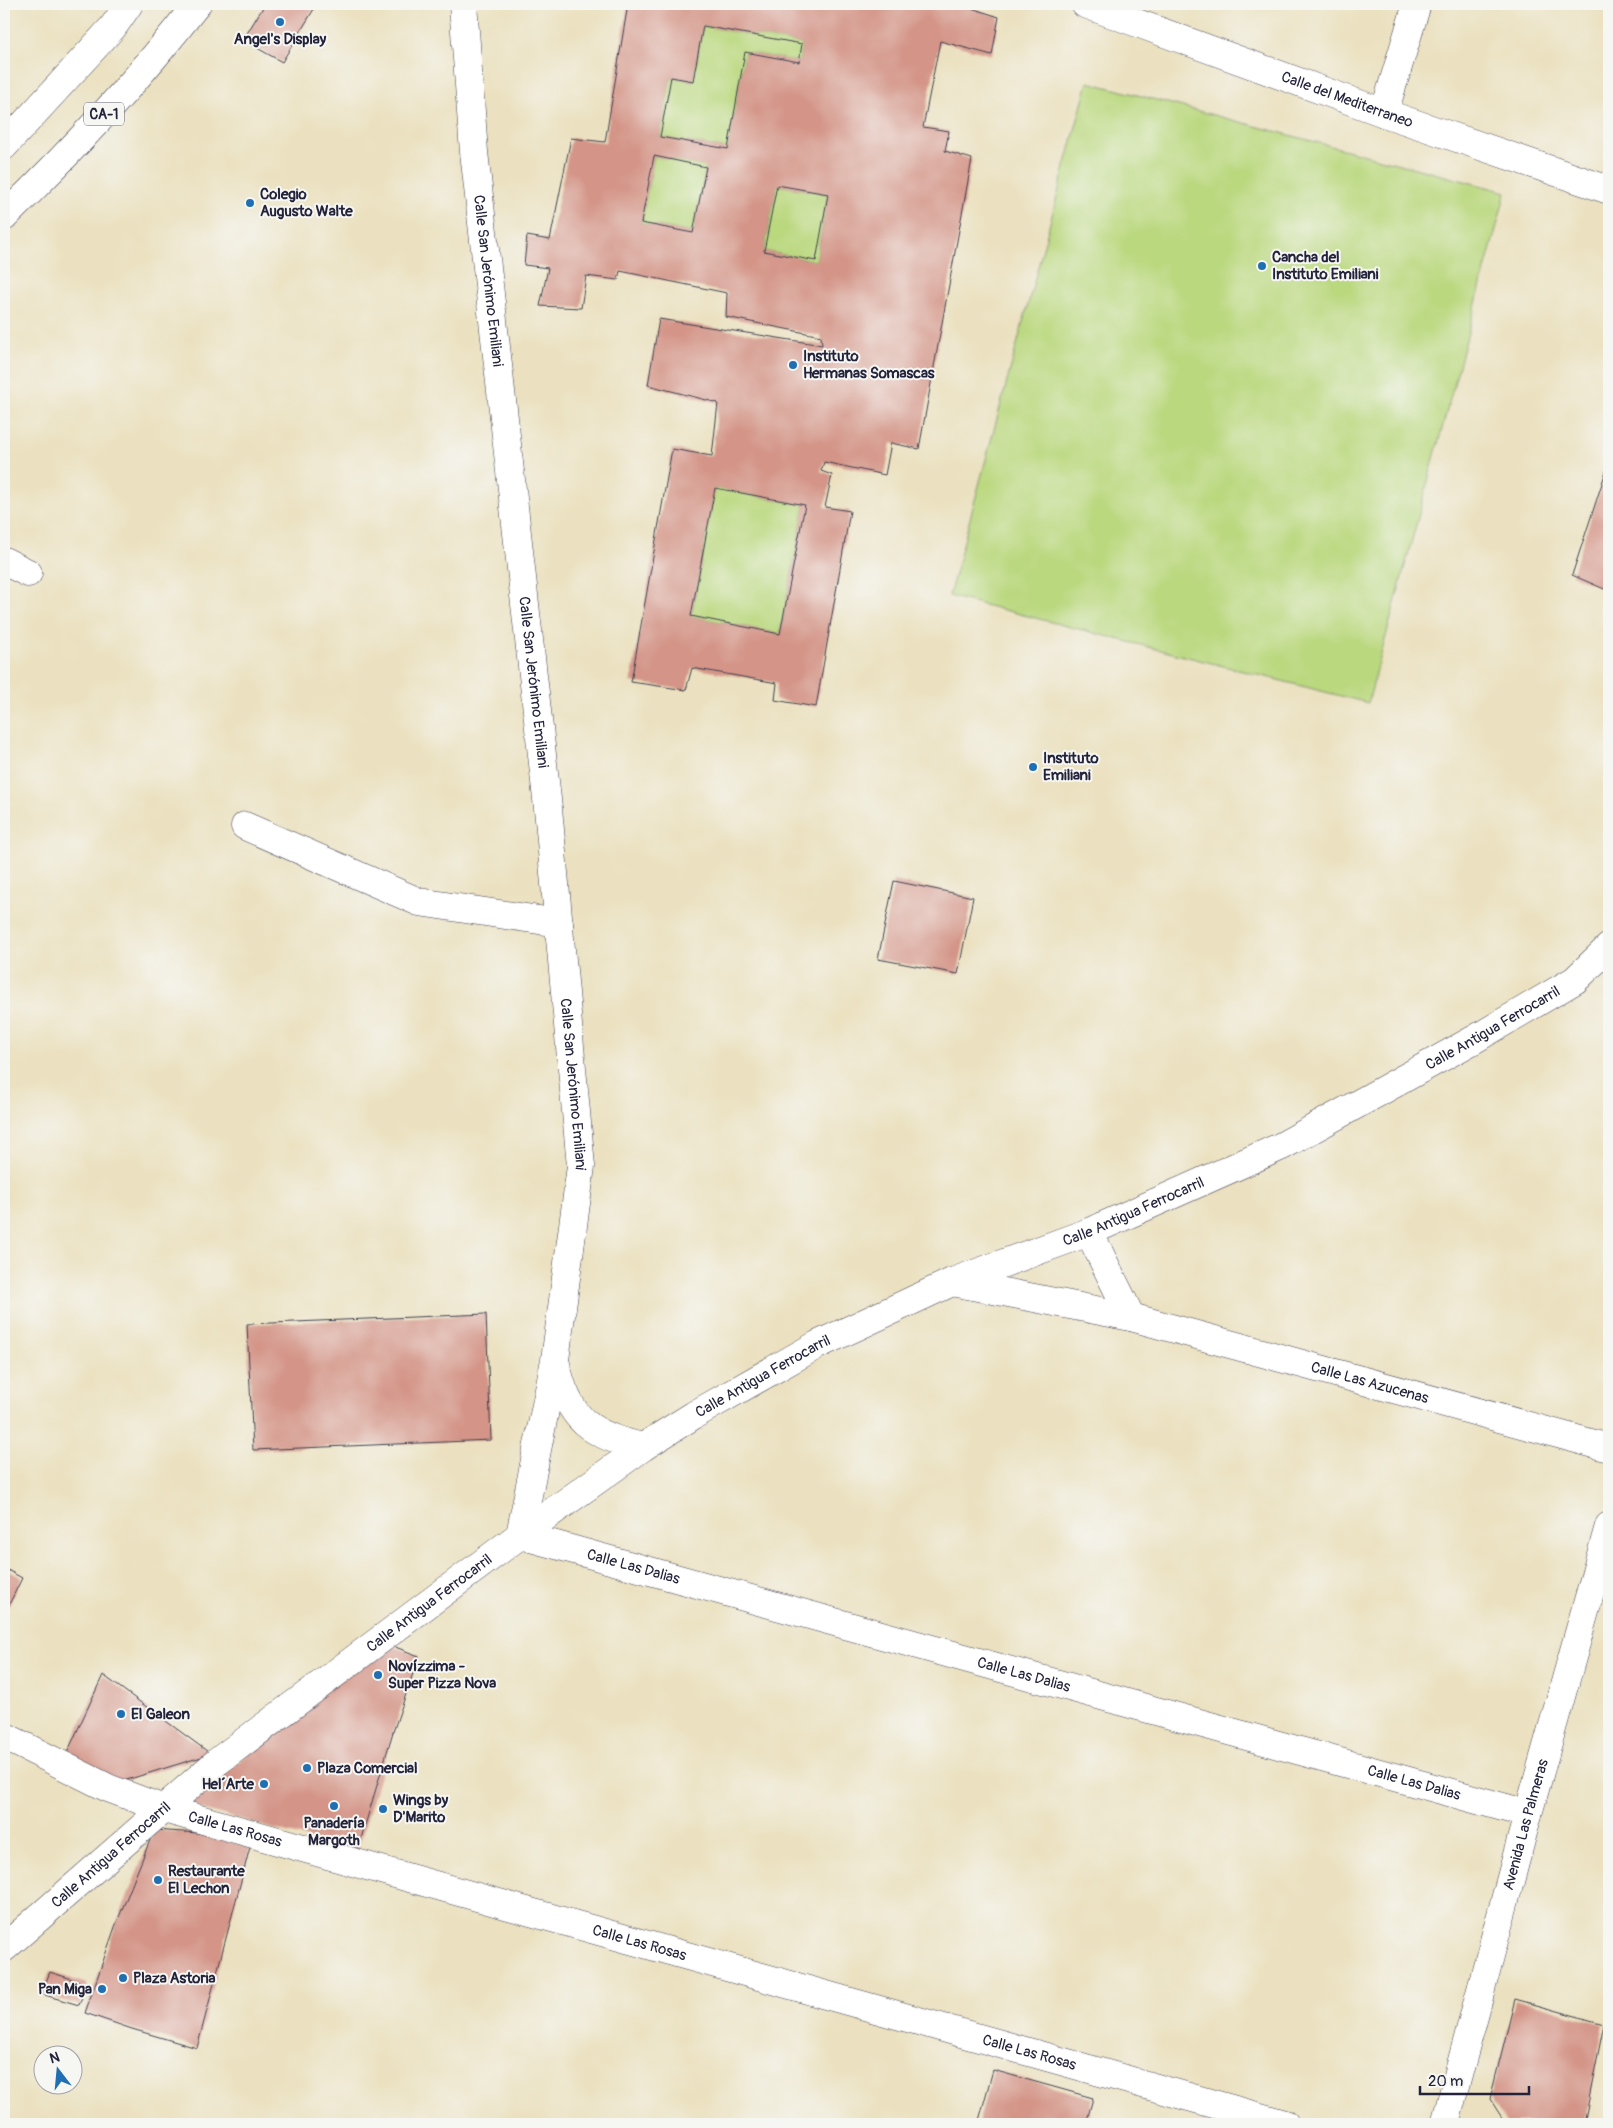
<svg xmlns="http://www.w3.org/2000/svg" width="1613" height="2128" viewBox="0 0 1613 2128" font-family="Pangolin,sans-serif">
<rect width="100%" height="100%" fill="#f6f6f2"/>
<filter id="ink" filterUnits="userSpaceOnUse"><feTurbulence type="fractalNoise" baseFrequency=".02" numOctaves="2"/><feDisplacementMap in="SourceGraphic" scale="10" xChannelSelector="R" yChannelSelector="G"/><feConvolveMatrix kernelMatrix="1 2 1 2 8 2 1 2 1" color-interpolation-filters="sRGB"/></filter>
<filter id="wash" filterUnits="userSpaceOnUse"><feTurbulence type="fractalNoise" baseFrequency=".0096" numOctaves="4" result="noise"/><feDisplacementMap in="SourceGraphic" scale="20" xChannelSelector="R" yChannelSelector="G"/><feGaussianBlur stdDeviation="1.12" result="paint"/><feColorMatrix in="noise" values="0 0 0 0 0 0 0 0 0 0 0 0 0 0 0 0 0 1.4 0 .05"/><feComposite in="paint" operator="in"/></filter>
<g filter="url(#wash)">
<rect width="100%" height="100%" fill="#ebe1c0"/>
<g fill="#bad87e" stroke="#6e7d5c">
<path d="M703 26 802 44 799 62 745 52 728 149 660 137 671 77 693 81Z"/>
<path d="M1088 82 1506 192 1368 703 949 596Z"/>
<path d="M654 156 706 167 693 233 641 223Z"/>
<path d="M777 185 828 194 816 261 764 251Z"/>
<path d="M715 488 805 505 780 634 691 616Z"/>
</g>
<g id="blocks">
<g fill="#d49588" fill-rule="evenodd">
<path d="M265 4H317L282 62 243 40Z"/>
<path d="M628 4H959L999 17 992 55 940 41 923 127 949 131 945 151 972 159 919 449 891 443 885 475 824 462 821 471 832 475 825 507 850 511 816 707 775 700 777 683 692 668 686 690 631 682 672 449 712 456 718 403 648 385 659 319 822 345 821 336 726 317 727 293 620 271 618 280 586 276 581 308 540 306 548 268 524 265 527 236 550 240 571 138 605 142ZM703 26 802 44 799 62 745 52 728 149 660 137 671 77 693 81ZM654 156 706 167 693 233 641 223ZM777 185 828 194 816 261 764 251ZM715 488 805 505 780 634 691 616Z"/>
<path d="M1609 462V591L1572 575Z"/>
<path d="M894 881 973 897 958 974 878 959Z"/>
<path d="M486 1314 491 1440 253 1450 247 1324Z"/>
<path d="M4 1568 22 1578 4 1615Z"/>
<path d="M382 1642 419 1656 393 1732 357 1852 187 1805Z"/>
<path d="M103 1675 211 1754 120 1782 67 1753Z"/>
<path d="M154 1830 198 1833 250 1847 197 2048 132 2029 85 2013 115 1927Z"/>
<path d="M50 1972 87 1984 79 2005 41 1994Z"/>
<path d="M1515 1999 1604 2024 1584 2124H1506L1490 2099Z"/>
<path d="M993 2070 1093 2098 1086 2124H978Z"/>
</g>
</g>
</g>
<g filter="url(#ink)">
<use href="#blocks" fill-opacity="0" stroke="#403f4f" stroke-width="1"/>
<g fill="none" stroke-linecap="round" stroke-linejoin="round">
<g stroke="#403f4f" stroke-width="29">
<g id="minor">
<path id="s1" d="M463 4 474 152 548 808 581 1166 555 1360 520 1535 1528 1814"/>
<path id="s2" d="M1085 4 1384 113 1609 190"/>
<path d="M1384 113 1417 4"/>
<path d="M4 561 28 573"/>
<path d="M245 826 419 902 559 923"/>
<path d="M1089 1232 1131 1317"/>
<path id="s3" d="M952 1282 1131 1317 1609 1448"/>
<path d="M556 1364C568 1419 589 1435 643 1447"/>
<path id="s4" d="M4 1736 108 1788 164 1809 1285 2124"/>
<path id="s5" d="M4 1948 217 1762 520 1535 643 1447 694 1415 817 1345 952 1282 1089 1232 1282 1146 1475 1039 1575 980 1609 947"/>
<path id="s6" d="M1445 2124 1528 1814 1609 1526"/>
</g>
</g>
<g stroke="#403f4f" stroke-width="29">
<g id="major">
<path d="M4 146 113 27 129 4"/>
<path d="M4 217C73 150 138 80 197 4"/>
</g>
</g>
<use href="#minor" stroke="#fff" stroke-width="28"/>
<use href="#major" stroke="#fff" stroke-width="28"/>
</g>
</g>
<g fill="#1f6fb2" stroke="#f6f6f2" stroke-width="2">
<circle cx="280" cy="22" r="5"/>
<circle cx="250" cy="203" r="5"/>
<circle cx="1262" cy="266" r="5"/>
<circle cx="793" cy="365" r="5"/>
<circle cx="1033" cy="767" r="5"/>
<circle cx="378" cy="1675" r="5"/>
<circle cx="121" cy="1714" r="5"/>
<circle cx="307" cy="1768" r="5"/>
<circle cx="264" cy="1784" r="5"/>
<circle cx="334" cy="1806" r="5"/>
<circle cx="383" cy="1809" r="5"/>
<circle cx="158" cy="1880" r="5"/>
<circle cx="123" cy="1978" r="5"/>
<circle cx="102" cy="1989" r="5"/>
</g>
<g text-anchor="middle" stroke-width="4" stroke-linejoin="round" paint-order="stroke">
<rect fill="#f6f6f2" stroke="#626272" stroke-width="1" x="84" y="102.5" width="40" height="23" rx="4"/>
<g font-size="14" font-weight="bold" fill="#22223b">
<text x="104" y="119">CA-1</text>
</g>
<g font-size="15" font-weight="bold" fill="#22223b" stroke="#f6f6f2" text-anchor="start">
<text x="280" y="44" text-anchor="middle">Angel's Display</text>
<text x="260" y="199">Colegio<tspan x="260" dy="17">Augusto Walte</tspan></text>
<text x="1272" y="262">Cancha del<tspan x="1272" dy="17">Instituto Emiliani</tspan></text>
<text x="803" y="361">Instituto<tspan x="803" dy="17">Hermanas Somascas</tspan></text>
<text x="1043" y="763">Instituto<tspan x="1043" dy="17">Emiliani</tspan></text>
<text x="388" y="1671">Novízzima -<tspan x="388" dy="17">Super Pizza Nova</tspan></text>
<text x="131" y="1719">El Galeon</text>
<text x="317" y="1773">Plaza Comercial</text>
<text x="254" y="1789" text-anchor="end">Hel´Arte</text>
<text x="393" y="1805">Wings by<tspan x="393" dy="17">D'Marito</tspan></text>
<text x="334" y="1828" text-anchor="middle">Panadería<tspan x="334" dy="17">Margoth</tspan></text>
<text x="168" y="1876">Restaurante<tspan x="168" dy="17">El Lechon</tspan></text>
<text x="133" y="1983">Plaza Astoria</text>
<text x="92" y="1994" text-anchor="end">Pan Miga</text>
</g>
<g font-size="15" fill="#22223b" stroke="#f6f6f2">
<text dy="5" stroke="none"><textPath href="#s2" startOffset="279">Calle del Mediterraneo</textPath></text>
<text dy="5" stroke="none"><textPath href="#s1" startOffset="278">Calle San Jerónimo Emiliani</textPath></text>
<text dy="5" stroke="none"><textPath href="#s1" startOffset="682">Calle San Jerónimo Emiliani</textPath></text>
<text dy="5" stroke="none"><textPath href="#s5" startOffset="1762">Calle Antigua Ferrocarril</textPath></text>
<text dy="5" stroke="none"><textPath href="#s1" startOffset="1086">Calle San Jerónimo Emiliani</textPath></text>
<text dy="5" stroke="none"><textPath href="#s5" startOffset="1358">Calle Antigua Ferrocarril</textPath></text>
<text dy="5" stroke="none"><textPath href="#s5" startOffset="952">Calle Antigua Ferrocarril</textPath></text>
<text dy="5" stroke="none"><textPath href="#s3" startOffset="430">Calle Las Azucenas</textPath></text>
<text dy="5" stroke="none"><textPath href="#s1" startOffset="1660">Calle Las Dalias</textPath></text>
<text dy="5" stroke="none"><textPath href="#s5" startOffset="548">Calle Antigua Ferrocarril</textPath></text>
<text dy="5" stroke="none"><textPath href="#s1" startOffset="2065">Calle Las Dalias</textPath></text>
<text dy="5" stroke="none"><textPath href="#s1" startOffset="2470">Calle Las Dalias</textPath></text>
<text dy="5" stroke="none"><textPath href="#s6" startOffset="310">Avenida Las Palmeras</textPath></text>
<text dy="5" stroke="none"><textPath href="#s4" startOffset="250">Calle Las Rosas</textPath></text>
<text dy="5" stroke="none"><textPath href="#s5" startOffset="142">Calle Antigua Ferrocarril</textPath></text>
<text dy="5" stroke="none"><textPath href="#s4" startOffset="670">Calle Las Rosas</textPath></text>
<text dy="5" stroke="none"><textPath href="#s4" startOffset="1075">Calle Las Rosas</textPath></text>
</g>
</g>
<rect width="1613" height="2128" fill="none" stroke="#f6f6f2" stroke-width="20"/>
<g transform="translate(58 2070) rotate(344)"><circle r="24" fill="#f6f6f2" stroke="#a1a1a9"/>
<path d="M0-4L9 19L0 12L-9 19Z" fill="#1f6fb2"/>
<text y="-8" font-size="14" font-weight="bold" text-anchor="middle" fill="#22223b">N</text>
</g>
<path d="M1420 2086v8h109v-8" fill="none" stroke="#22223b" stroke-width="2.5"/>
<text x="1428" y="2086" font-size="15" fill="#22223b" stroke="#f6f6f2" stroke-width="4" paint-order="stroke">20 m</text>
</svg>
